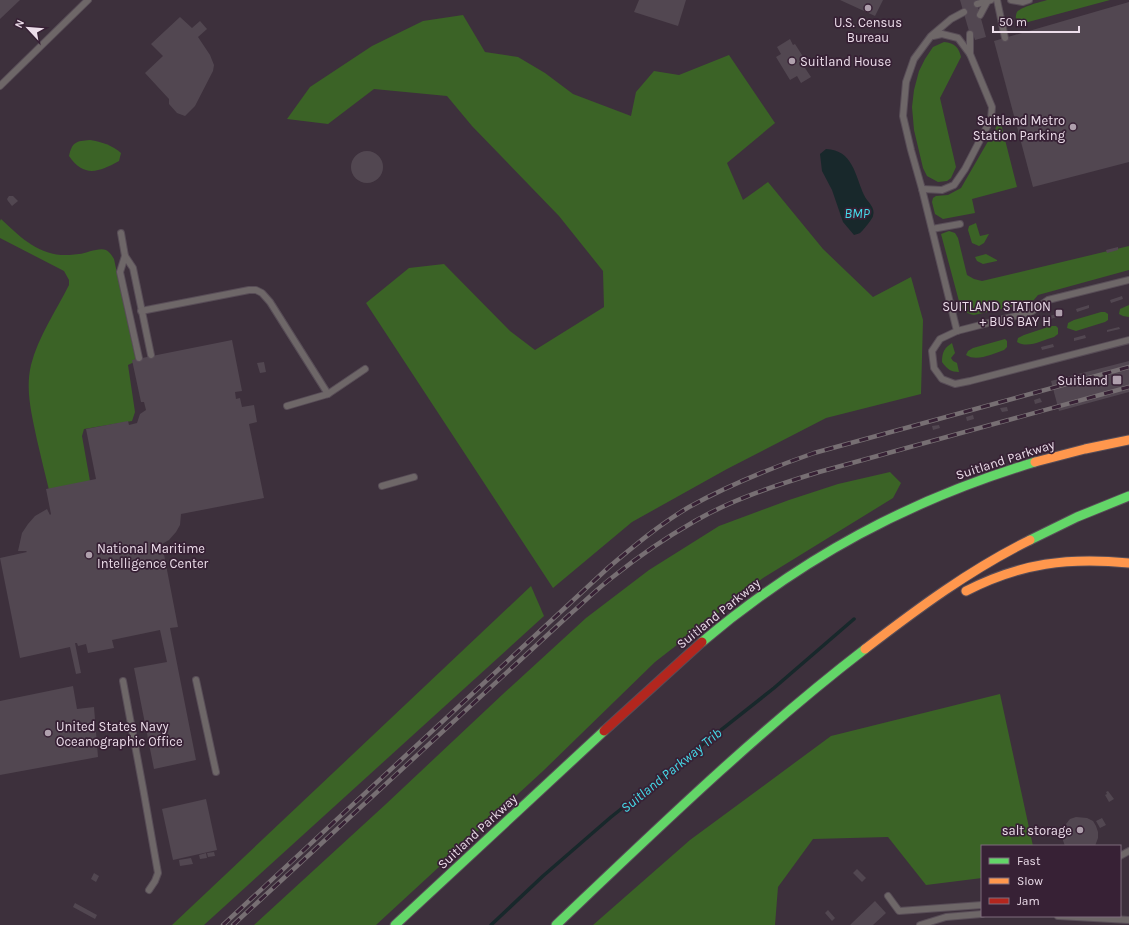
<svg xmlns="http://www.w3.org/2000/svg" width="1129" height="925" viewBox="0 0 1129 925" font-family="Karla,sans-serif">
<rect width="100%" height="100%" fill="#3d303c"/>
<g fill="#3b6326">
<path d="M1047 0H1110L1017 25C1016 21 1015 16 1017 12 1021 7 1040 2 1047 0Z"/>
<path d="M463 15 485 52 518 57 545 73 573 94 631 116 636 92 654 71 679 75 729 55 775 123 727 163 743 200 768 182 823 249 873 297 911 277 923 320 921 394 826 418 727 469 632 522 553 588 366 303 409 268 444 264 510 331 535 350 604 307 603 271 559 216 472 126 447 96 374 89 328 124 287 119 310 87 372 46 423 21Z"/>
<path d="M944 42C955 43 959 48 961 57L940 98 956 167 951 178 947 181 938 182 927 176 923 168 914 130 912 107 914 90 919 71 925 59 933 47Z"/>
<path d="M998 124H1001L1017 187 972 199 975 213 943 219 935 214 932 202 933 198 936 196 948 195 961 188Z"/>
<path d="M90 140C102 142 112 145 121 153L119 161C99 172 84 178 69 156 72 142 76 141 90 140Z"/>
<path d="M1 219C18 235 36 253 61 255 66 255 73 255 79 254 87 253 99 247 106 250 110 252 112 256 114 259L136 361 128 365 135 412 132 421 84 429 82 436 90 481 49 490C45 474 41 457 37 440 32 415 25 391 31 365 38 337 56 311 69 285V280L64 271 0 238V221Z"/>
<path d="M976 223 980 236 989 234 984 243 979 246 972 243 968 230 969 226Z"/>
<path d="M949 231 955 233 958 238 967 275 974 279 982 281 1129 246V270L1038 295 1032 302 974 315C967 314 964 311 960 305L941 234Z"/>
<path d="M986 254 997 260V261L983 264 977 261 975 257Z"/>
<path d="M1129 305V317L1123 316 1119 314 1120 309Z"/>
<path d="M1101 312H1105L1108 314V320L1105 322 1076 331 1067 328 1068 323 1074 320Z"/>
<path d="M1051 326H1056L1058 328V334L1054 337C1043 340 1028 349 1017 342L1018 338 1024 335Z"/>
<path d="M1005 339 1007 341V347L1004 350C992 354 977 362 966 355L968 351 973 348Z"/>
<path d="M952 343 955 353 951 358 953 361 957 363 959 372C951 372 947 369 942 362 942 353 944 348 952 343Z"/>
<path d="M890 472 901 483 893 498 763 578 655 662 543 771 376 925H254L386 804 503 694 586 618 649 570 719 526 789 500 838 484Z"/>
<path d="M531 586 544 616 204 925H172Z"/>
<path d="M1000 694 1033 846H982V878L926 885 888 837 813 839 778 887 775 925H593L690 840 831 736Z"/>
</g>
<path fill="#18282b" d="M826 149C853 150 855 175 864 195 867 202 876 207 873 216 873 218 862 232 860 233 859 234 856 234 854 235L843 222 832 190 822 171 820 154Z"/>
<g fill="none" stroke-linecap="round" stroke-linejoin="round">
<path stroke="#18282b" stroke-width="3.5" d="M491 925 543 876 611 817 774 688 854 619"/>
</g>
<g fill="#524751">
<path d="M0 0H20L0 19Z"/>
<path d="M639 0H686L678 26 634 12Z"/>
<path d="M840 0H883L875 16Z"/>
<path d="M960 0H976L986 37 975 40 974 37 971 38Z"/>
<path d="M1129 2V162L1033 187 994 41Z"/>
<path d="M180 17 192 28 200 21 207 29 198 37 210 55 214 65 213 71 195 106 185 116 177 113 169 104V99L145 73 163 56 151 44Z"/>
<path d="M790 39 793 45 795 44 809 66 805 68 811 77 801 83 797 76 790 80 776 57 781 54 777 47Z"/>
<circle cx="367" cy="167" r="16"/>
<path d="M9 196H13L18 201 12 206 8 201 7 199Z"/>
<path d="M1118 247V250L1107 253 1106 250Z"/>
<path d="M1122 296 1123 299 1111 303 1110 300Z"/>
<path d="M1089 305V308L1077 312 1076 309Z"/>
<path d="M1056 314 1057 317 1044 321V318Z"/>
<path d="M1119 327 1120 329 1107 332V330Z"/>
<path d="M1085 335 1086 338 1074 341V338Z"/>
<path d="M232 340 242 391 235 392 236 399 240 398 242 407 254 405 257 422 249 424 264 498 181 514 180 525 176 532 169 540 162 544 178 627 170 628 196 760 154 769 134 668 167 662 160 630 112 640 114 648 88 653 86 644 78 646 77 643H75L81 673 76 674 70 647 20 658 0 558 27 552 26 551H18L22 533 28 524 35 516 47 509 50 515 51 514 46 489 96 479 86 429 128 421 129 425 137 423 140 414 146 410 144 402H141L132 360Z"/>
<path d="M1053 344 1054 347 1042 350 1041 347Z"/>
<path d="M1129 361V392L1059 411 1051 381Z"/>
<path d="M264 362 266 372 260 373 257 363Z"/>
<path d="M1040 398 1042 402 1035 404 1034 400Z"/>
<path d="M1007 407 1008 411 1002 412 1000 408Z"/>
<path d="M973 415 974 419 967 421 966 417Z"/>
<path d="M939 425 940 428 933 430 932 426Z"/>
<path d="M73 686 77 709 94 707 98 757 0 775V701Z"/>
<path d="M1108 791 1114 799 1109 802 1105 795 1107 794 1106 792Z"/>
<path d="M206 799 217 850 173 860 162 809Z"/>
<path d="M1076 817 1087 818 1093 821 1096 826 1098 832V838L1095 846H1065L1061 835 1062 829 1070 819Z"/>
<path d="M1102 818 1106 825 1100 828 1096 821Z"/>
<path d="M214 852 215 856 208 857 207 853Z"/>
<path d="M206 853 207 858 200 859 199 855Z"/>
<path d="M191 858 193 864 180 866 179 860Z"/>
<path d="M857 869 866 878 862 882 853 873Z"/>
<path d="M94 873 99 876 96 882 91 879Z"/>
<path d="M875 901 886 913 873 925H850Z"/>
<path d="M75 903 97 915 95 919 73 907Z"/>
<path d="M828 910 835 918 832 921 825 913Z"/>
</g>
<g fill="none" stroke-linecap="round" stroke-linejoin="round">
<g stroke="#584d57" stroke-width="8">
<g id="lane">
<path d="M997 0 1005 38"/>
<path d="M1011 0 1023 2 1029 0"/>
<path d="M977 4 991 0"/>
<path d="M980 15 987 2"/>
<path d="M970 34V54"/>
<path d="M0 86 88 0"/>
<path d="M922 189 942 190 954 185 965 169 991 119 992 107 970 54 958 38 942 34 933 36"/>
<path d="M932 229 960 224"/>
<path d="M121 233 125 256 133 268 151 355"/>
<path d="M125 256 120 272 139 358"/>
<path d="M1129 280 1048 300 1031 312 957 331 940 339 932 351 934 368 942 379 955 384 970 381 1129 340"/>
<path d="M141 311 249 290H256L262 293 270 302 328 394"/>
<path d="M957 331 922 189 911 150 903 116 906 82 914 59 931 36 951 19 964 12"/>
<path d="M287 406 328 394 365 369"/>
<path d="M382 486 414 477"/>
<path d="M196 680 216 772"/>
<path d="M123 681 143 788 158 873 155 881 149 890"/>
<path d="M1120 856 1129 851"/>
<path d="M888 896 899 911 982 905"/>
<path d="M1058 916 1129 920"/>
<path d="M920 925 946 917 982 914"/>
</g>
</g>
<g stroke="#584d57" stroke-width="11">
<g id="fast">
<path d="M1030 540 1077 517 1129 496"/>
<path d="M702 642C803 557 909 500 1035 462"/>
<path d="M395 925 604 731"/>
<path d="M556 925C656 830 756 733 865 649"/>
</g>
</g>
<g stroke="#584d57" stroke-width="11">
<g id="slow">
<path d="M1035 462 1085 449 1129 440"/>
<path d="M966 591C1021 563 1068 557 1129 563"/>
<path d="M865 649C917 609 971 569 1030 540"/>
</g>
</g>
<g stroke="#584d57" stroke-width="11">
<path id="jam" d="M604 731 702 642"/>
</g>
<use href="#lane" stroke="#6e6768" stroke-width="6"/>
<use href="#fast" stroke="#63d668" stroke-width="9"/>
<use href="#slow" stroke="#ff974d" stroke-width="9"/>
<use href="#jam" stroke="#b3261e" stroke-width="9"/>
<g stroke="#776f73" stroke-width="4.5">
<g id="rail">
<path d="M223 925 609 567C634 546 660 524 689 507 729 485 771 468 814 453L1129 367"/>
<path d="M233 925 568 616C583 603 598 588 614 576 639 556 667 537 695 521 733 499 777 485 819 472L1129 387"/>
</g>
</g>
<use href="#rail" stroke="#372135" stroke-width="3" stroke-dasharray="9" stroke-linecap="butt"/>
</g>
<g fill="#afa0ad" stroke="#372135" stroke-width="1.5">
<circle cx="868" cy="8" r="4"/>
<circle cx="792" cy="61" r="4"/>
<circle cx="1073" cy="127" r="4"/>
<rect x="1055" y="309" width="8" height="8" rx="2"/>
<rect x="1112" y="375" width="10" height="10" rx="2"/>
<circle cx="89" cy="555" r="4"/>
<circle cx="48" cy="733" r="4"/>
<circle cx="1080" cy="830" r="4"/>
</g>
<g text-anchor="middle" stroke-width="3.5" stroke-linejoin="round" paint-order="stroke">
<g font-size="13" fill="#ecddea" stroke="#372135" text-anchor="end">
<text x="868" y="27" text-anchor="middle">U.S. Census<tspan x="868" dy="15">Bureau</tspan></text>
<text x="800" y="66" text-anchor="start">Suitland House</text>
<text x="1065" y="125">Suitland Metro<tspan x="1065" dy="15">Station Parking</tspan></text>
<text x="1051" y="311">SUITLAND STATION<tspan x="1051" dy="15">+ BUS BAY H</tspan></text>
<text x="1108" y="385">Suitland</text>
<text x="97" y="553" text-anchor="start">National Maritime<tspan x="97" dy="15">Intelligence Center</tspan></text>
<text x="56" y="731" text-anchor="start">United States Navy<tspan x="56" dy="15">Oceanographic Office</tspan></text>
<text x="1072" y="835">salt storage</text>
</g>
<g font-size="13" fill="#ecddea" stroke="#372135">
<text transform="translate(1005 459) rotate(-18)" y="5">Suitland Parkway</text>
<text transform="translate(718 613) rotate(-39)" y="5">Suitland Parkway</text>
<text transform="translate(477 831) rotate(-43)" y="5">Suitland Parkway</text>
</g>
<g font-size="14" font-style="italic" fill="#45dbe9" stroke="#372135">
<text x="857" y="218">BMP</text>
<text transform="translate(671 770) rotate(-39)" y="5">Suitland Parkway Trib</text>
</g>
</g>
<rect x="981" y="845" width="140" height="72" fill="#372135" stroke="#7f6c7d"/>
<rect x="989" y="858" width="20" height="6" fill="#63d668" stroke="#7f6c7d"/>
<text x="1017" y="865" font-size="12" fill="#ecddea">Fast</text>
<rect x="989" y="878" width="20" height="6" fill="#ff974d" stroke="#7f6c7d"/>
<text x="1017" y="885" font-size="12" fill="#ecddea">Slow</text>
<rect x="989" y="898" width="20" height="6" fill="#b3261e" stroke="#7f6c7d"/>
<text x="1017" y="905" font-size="12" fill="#ecddea">Jam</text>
<g transform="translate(28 28) rotate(296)" stroke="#372135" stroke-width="3" paint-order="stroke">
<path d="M0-3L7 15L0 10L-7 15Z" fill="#ecddea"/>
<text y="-6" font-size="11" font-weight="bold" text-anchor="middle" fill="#ecddea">N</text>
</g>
<path d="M993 26v6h86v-6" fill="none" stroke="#ecddea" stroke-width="2"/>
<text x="999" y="26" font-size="12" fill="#ecddea" stroke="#372135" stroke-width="3" paint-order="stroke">50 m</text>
</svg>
